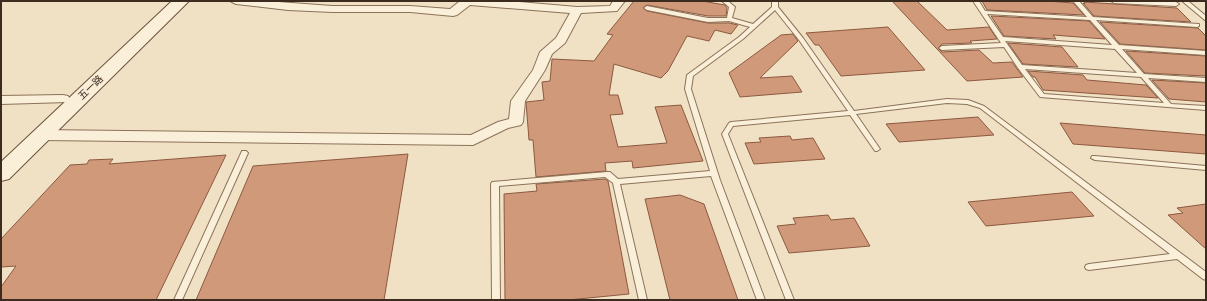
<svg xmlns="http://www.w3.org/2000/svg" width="1207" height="301" viewBox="0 0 1207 301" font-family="Literata,'Noto Sans SC',serif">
<rect width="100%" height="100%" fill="#f0e1c5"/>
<g fill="#d0997a" stroke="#8c593f">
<path d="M634 1H702L725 5 727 8 726 16H708L647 5 643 8 647 11 708 23H729L738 25 731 34 715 30 709 41 687 36 668 71 661 78 614 64 609 95H618L623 114 610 115 618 147 667 143 655 107 681 105 703 161 633 168 632 161 605 163 606 171 536 177 533 140H529L526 102 544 100 542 82 550 81 552 59 594 61 613 35 607 34Z"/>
<path d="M892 1H917L947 30 989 27 997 39 970 41 972 43 942 44 938 48 942 52 979 50 993 63 1012 62 1023 77 967 81Z"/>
<path d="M982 1H1047L1073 3 1084 15 987 10Z"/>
<path d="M1084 2 1177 8 1191 22 1094 16 1083 3 1085 4Z"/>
<path d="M991 16 1089 21 1105 39 1053 35 1056 39 1004 36Z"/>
<path d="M1100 22 1198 28 1206 36V50L1120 44Z"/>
<path d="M888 27 925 70 841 76 819 45H815L806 33Z"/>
<path d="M793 34 798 41 760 78 792 76 802 92 740 97 729 73 781 35Z"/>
<path d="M1008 43 1062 47 1078 67 1023 64Z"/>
<path d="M1126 51 1206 56V76L1145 73Z"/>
<path d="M1028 71 1083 75 1087 80 1146 85 1158 98 1043 90 1035 77H1033Z"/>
<path d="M1152 80 1206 83V102L1169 99Z"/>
<path d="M978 117 994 135 899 142 886 124Z"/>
<path d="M1060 123 1206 135V154L1073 144Z"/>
<path d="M790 136 792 140 813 138 825 159 754 164 745 143 761 142 759 138Z"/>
<path d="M408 154 384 300H196L253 166Z"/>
<path d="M226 155 156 300H1V287L16 266 1 267V239L70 165 87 164 89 160 113 159 109 164Z"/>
<path d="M605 179 608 181 629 294 568 300H505L504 194 537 191 536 184Z"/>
<path d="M1072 192 1094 216 986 226 968 202Z"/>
<path d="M680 195 704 204 738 300H670L645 199Z"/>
<path d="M1206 204V249L1168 215 1183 213 1177 208Z"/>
<path d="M828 215 831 220 854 218 870 246 789 253 777 226 796 224 793 218Z"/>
</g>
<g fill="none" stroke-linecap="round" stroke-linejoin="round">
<g stroke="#8c725a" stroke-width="2">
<g id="service">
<path d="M722 1H728L735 7 732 18 753 24 772 7V1H778V7L803 38 854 111 947 99 968 100 984 106 1206 272V280L1203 279 1177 259 1089 270 1086 269 1085 267 1086 265 1089 264 1170 254 980 108 967 104 947 103 856 114 880 149 877 151H875L850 115 733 126 728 134 794 300H786L722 134 729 123 731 122 848 111 799 40 775 10 743 39 693 76 691 89 720 180 765 300H757L711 176 620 184 647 300H639L613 183 605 177 499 186 500 300H492L491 184 492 182 607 172H610L618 179 710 171 685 89 687 75 739 37 750 27 729 21 708 22 647 10 644 8 647 6 708 18H727L729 7Z"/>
<path d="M973 1H979L985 11 1087 17 1073 1H1079L1093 17 1199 24V26L1197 27 1096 20 1119 45 1206 51V55L1122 49 1144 74 1206 78V82L1148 78 1171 104 1206 106V110L1040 97 1018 68 1004 47 942 50 939 48 942 46 1001 43ZM987 14 1090 20 1112 45 1003 37ZM1005 41 1115 49 1137 73 1022 65ZM1025 69 1141 77 1164 103 1044 94Z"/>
<path d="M1111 1 1176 2 1179 4 1176 6 1114 3Z"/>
<path d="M1182 1H1188L1206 16V21Z"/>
<path d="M242 151H246L248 153 182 300H174Z"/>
<path d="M1092 156H1095L1206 166V170L1095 160 1091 158Z"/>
</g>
</g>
<g stroke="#8c725a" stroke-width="2">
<g id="minor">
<path d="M230 1H265L332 6H410L450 9 460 1H508L577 7 610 6 613 1H625L617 11 581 13 565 43 552 54 545 70 525 101 523 122 521 125 508 128 473 145 41 140 36 138 34 135 36 132 41 130 471 135 498 122 509 119 511 101 533 70 540 52 556 38 570 13 470 5 457 15 453 16 410 12H332L288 10 236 4Z"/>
<path d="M63 95 68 96 70 99 68 102 1 104V96Z"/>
</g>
</g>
<g stroke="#6e533d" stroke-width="2">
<path id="secondary" d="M172 1H189L9 179 1 181V162Z"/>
</g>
<use href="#service" fill="#faefd9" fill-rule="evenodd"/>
<use href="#minor" fill="#faefd9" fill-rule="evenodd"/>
<use href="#secondary" fill="#faefd9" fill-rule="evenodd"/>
</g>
<g text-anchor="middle" stroke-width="3" stroke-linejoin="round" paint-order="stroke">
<g font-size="10" fill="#3c2b1f" stroke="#f7ebd5">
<text transform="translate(90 87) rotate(-44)" y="4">五一路</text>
</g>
</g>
<rect width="1207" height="301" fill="none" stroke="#3c2b1f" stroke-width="4"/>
</svg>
